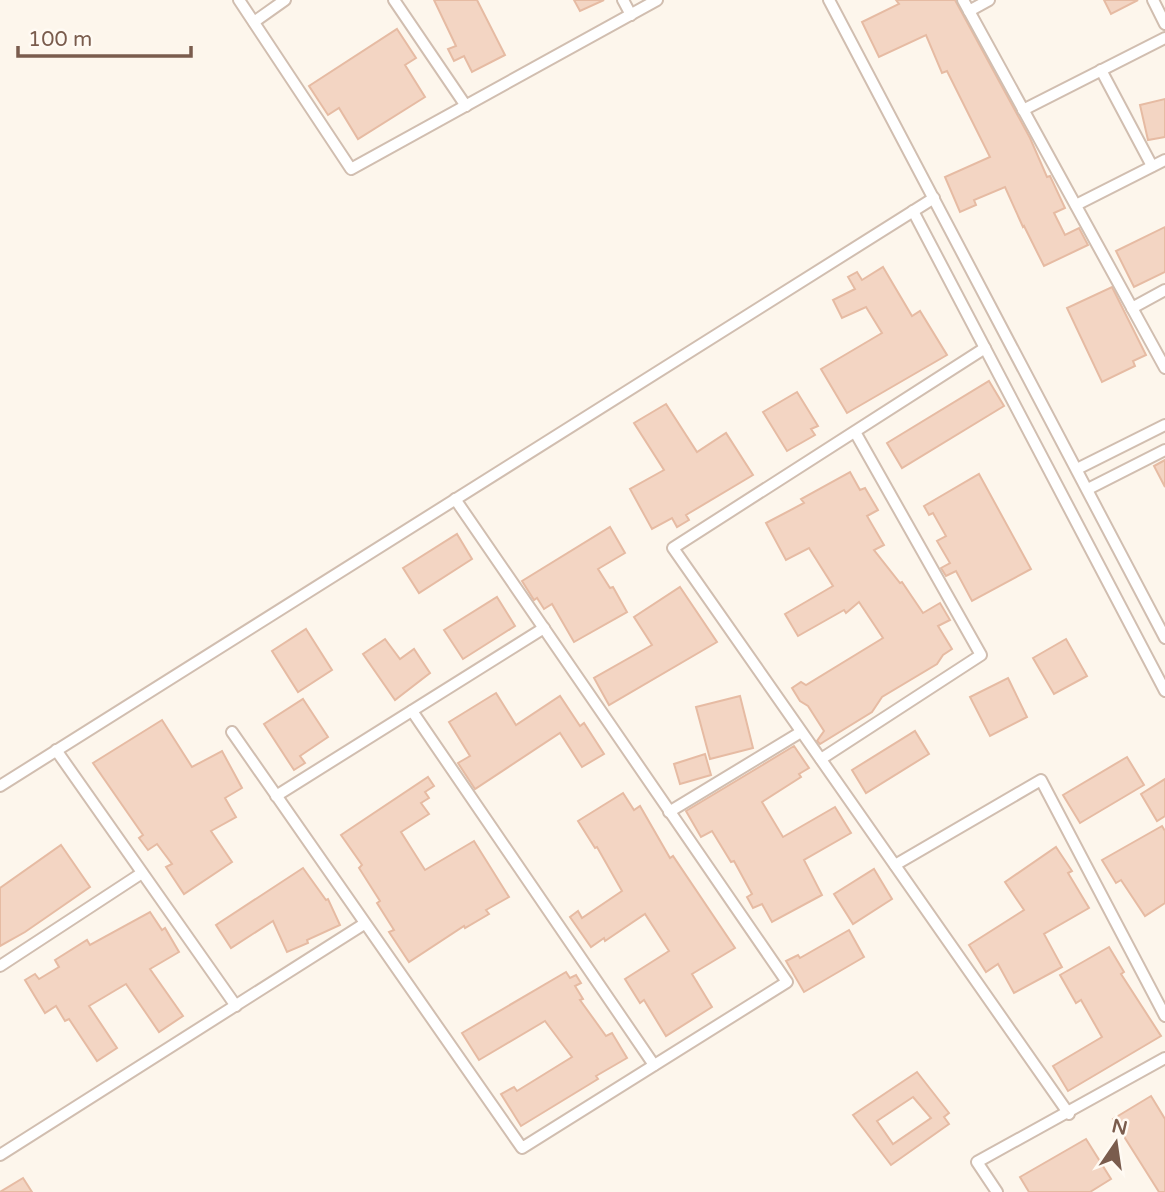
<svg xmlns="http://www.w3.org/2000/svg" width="1165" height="1192" viewBox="0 0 1165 1192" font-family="'Varela Round',sans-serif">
<rect width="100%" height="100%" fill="#fdf6ec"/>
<g fill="#f3d5c3" stroke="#e6bba3" stroke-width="2" fill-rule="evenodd">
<path d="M434 0H477L505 55 472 72 464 56 454 61 448 49 456 46Z"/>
<path d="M574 0H604L580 11Z"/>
<path d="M896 0H955L1030 138 1047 177 1050 176 1065 208 1054 213 1065 235 1079 228 1088 245 1044 266 1024 226 1023 227 1005 187 974 200 976 205 960 212 945 177 990 157 947 71 942 73 926 35 879 57 862 22 899 4Z"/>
<path d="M1104 0H1138L1111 14Z"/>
<path d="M397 29 416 58 405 65 425 97 358 139 339 108 328 115 309 86Z"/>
<path d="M1165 99V137L1148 140 1140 105Z"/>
<path d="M1165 227V272L1134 287 1116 251Z"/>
<path d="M883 267 912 316 920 311 947 355 847 413 821 369 882 333 866 307 842 318 833 300 855 289 848 277 857 272 862 280Z"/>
<path d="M1112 287 1146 355 1133 361 1135 366 1102 382 1067 308Z"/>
<path d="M989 381 1004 406 902 468 887 443Z"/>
<path d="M797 392 818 426 811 429 815 435 787 451 763 412Z"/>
<path d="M666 404 697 452 726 433 753 475 686 515 689 520 677 527 672 518 652 529 630 489 664 470 634 423Z"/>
<path d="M1165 460V487L1154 466Z"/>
<path d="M850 472 860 490 865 488 878 510 867 516 884 545 874 550 900 583 902 582 923 613 940 603 950 620 938 626 952 649 943 655 937 664 882 697 872 712 820 744 817 741 824 731 808 706 800 701 792 688 801 682 806 685 883 638 859 602 846 613 844 610 798 636 785 614 833 586 809 548 786 560 766 523 804 503 801 499Z"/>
<path d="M979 474 1031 569 972 601 956 571 946 576 941 568 950 563 937 541 946 536 933 513 929 515 924 506Z"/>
<path d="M610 527 625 553 598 569 610 588 613 587 627 612 574 642 552 604 544 609 537 598 534 600 522 581Z"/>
<path d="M457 534 472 559 419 593 403 568Z"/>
<path d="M680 587 717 642 609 705 594 678 652 645 634 617Z"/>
<path d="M497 597 515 626 463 659 444 630Z"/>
<path d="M306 629 332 670 298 692 272 651Z"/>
<path d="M385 639 400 659 414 649 430 673 395 700 363 654Z"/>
<path d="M1066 639 1087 676 1054 694 1033 658Z"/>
<path d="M1008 678 1027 717 990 736 970 697Z"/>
<path d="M496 693 516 725 560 696 580 726 584 723 604 754 582 767 560 733 475 789 458 763 470 756 449 722Z"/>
<path d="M740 696 753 748 710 759 696 707Z"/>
<path d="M303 699 328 737 300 756 305 763 294 770 264 724Z"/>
<path d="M162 720 192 767 222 751 242 788 225 798 236 817 211 831 232 862 184 894 166 867 172 864 157 844 148 850 139 838 143 835 93 763Z"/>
<path d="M915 731 929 754 866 793 852 770Z"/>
<path d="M794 746 809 768 799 774 801 777 762 802 783 837 835 807 851 833 804 860 822 895 772 922 762 904 753 908 747 897 752 894 734 861 731 862 712 831 701 837 686 811Z"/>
<path d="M705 754 711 775 680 784 674 764Z"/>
<path d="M1127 757 1144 785 1080 823 1063 795Z"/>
<path d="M428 777 434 786 425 792 429 798 421 803 429 814 401 832 425 870 474 841 509 897 486 910 489 914 465 928 464 926 409 962 389 932 394 930 377 903 380 901 359 868 362 865 341 835Z"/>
<path d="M1165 779V816L1157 821 1141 794Z"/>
<path d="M623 793 634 810 640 806 670 858 673 856 735 948 692 974 712 1007 666 1036 644 1000 640 1003 625 979 669 951 645 914 605 941 604 938 591 947 570 917 578 911 582 918 622 891 597 847 595 848 578 821Z"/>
<path d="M1162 826 1165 831V903L1145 916 1121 880 1116 883 1102 860Z"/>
<path d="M61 845 90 887 25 932 0 946V888Z"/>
<path d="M1056 847 1072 871 1068 873 1089 908 1044 934 1062 967 1014 993 998 964 986 972 969 945 1024 910 1005 882Z"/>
<path d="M303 868 326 900 328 899 340 925 307 940 308 943 287 952 273 921 231 948 216 925Z"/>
<path d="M874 869 892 899 853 924 834 894Z"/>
<path d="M150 912 162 930 165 928 179 952 150 969 183 1016 159 1032 126 984 89 1006 117 1048 97 1061 69 1019 65 1021 56 1006 45 1013 25 980 35 974 39 979 59 967 55 960 87 940 90 945Z"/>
<path d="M849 930 864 957 804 992 786 961 798 955 800 958Z"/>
<path d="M1109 947 1124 972 1121 974 1161 1036 1068 1091 1053 1066 1102 1037 1081 1000 1076 1003 1060 975Z"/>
<path d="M566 972 570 978 576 975 581 983 575 986 583 999 580 1000 606 1036 612 1033 627 1058 596 1076 598 1079 521 1126 501 1094 514 1087 517 1091 572 1057 545 1021 479 1060 462 1033Z"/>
<path d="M917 1072 949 1113 944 1117 949 1124 891 1165 853 1115ZM913 1097 931 1118 893 1144 877 1121Z"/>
<path d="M1151 1096 1165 1119V1192H1159L1113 1119Z"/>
<path d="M1086 1139 1111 1179 1090 1192H1029L1020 1177Z"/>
<path d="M23 1178 32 1192H0Z"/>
</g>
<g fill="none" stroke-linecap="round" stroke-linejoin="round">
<g stroke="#d1beb0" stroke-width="14">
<g id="minor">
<path d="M239 0 351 169 657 0"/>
<path d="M394 0 466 106"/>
<path d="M623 0 631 15"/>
<path d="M829 0 1165 638"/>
<path d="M963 0 1165 368"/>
<path d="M1153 0 1165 24"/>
<path d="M969 11 989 0"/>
<path d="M254 22 285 0"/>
<path d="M1101 70 1152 166"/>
<path d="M1023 110 1165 38"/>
<path d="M1076 205 1165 160"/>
<path d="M913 211 1165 691"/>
<path d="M1132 308 1165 290"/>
<path d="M985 348 673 548 1069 1114"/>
<path d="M1077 469 1165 425"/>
<path d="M1088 489 1165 450"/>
<path d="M412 711 654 1065"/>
<path d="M232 732 522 1148 787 982 455 499"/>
<path d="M56 750 236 1006"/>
<path d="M821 759 981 655 855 432"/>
<path d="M0 786 934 198"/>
<path d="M276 796 544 628"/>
<path d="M669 812 801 732"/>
<path d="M895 865 1041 780 1165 1016"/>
<path d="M0 966 142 873"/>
<path d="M0 1155 364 924"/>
<path d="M997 1192 977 1162 1165 1058"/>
</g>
</g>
<use href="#minor" stroke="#fff" stroke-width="10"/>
</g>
<g transform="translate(1116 1143) rotate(13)" stroke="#fffaf3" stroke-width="5" paint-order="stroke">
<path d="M0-5L12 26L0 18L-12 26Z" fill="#7a5c4d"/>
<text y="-10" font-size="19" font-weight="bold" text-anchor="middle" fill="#7a5c4d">N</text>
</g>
<path d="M18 46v10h173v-10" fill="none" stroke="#7a5c4d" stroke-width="3.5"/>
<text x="28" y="46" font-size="21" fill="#7a5c4d" stroke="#fffaf3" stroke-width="5" paint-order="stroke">100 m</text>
</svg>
